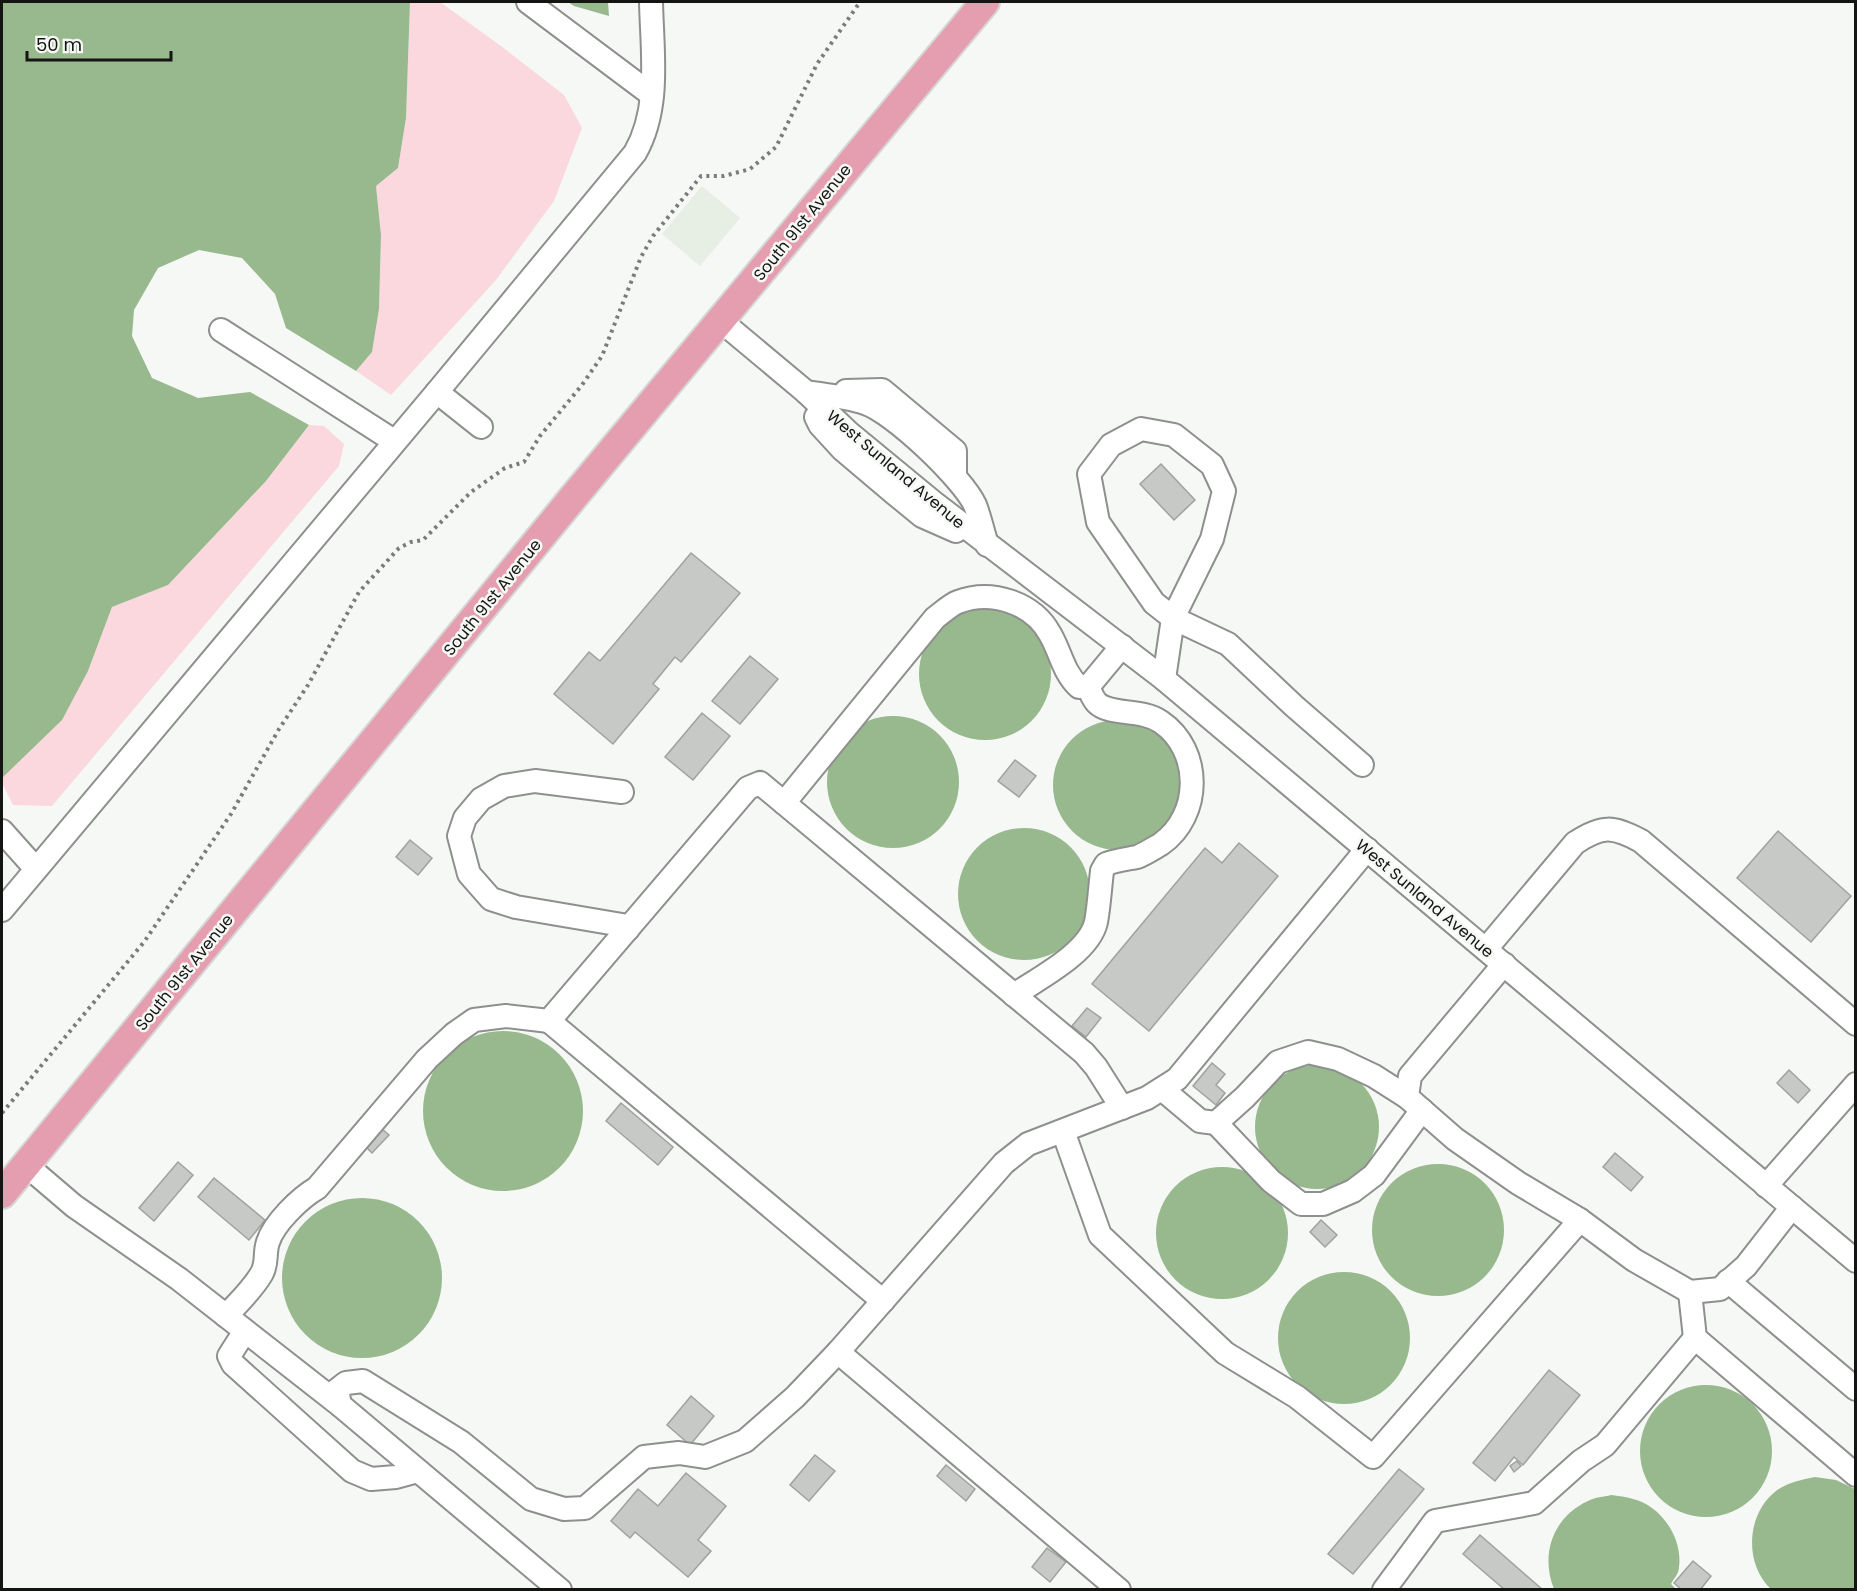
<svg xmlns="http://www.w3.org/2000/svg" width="1857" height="1591" viewBox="0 0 1857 1591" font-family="Poppins,sans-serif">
<rect width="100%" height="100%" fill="#f5f8f4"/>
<path fill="#e7efe4" d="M702 186 740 218 700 266 662 234Z"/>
<g fill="#fad8dd">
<path d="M410 2H440L501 46 564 95 582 128 554 201 496 280 391 395 356 371 372 352 379 309 381 235 376 186 398 168 406 118Z"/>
<path d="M309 425 324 426 344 444 339 466 52 806 13 805 2 783V778L88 671 112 607 168 585 266 481Z"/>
</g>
<g fill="#98b88e">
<path d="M2 2H410L406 118 398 168 376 186 381 235 379 309 372 352 356 371 286 328 275 294 242 258 199 250 158 268 134 310 132 336 152 378 198 398 250 392 309 425 266 481 168 585 112 607 88 671 62 720 2 778Z"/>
<path d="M568 2H608L609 16 574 6Z"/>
<circle cx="985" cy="674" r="66"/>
<circle cx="893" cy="782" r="66"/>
<circle cx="1118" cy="785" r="65"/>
<circle cx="1024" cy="894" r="66"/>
<circle cx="503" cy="1111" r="80"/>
<circle cx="1317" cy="1127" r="62"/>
<circle cx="1438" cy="1230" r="66"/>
<circle cx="1222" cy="1233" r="66"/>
<circle cx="362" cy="1278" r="80"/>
<circle cx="1344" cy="1338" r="66"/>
<circle cx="1706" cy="1451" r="66"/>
<path d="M1815 1477 1836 1480 1855 1489V1589H1771C1744 1564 1746 1514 1776 1491 1788 1482 1801 1480 1815 1477Z"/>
<path d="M1611 1495C1626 1497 1641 1499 1652 1508 1670 1521 1682 1545 1679 1567 1679 1574 1674 1578 1671 1584L1675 1588 1673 1589H1554C1540 1554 1553 1517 1588 1501 1595 1497 1604 1497 1611 1495Z"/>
</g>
<g fill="#c6c9c5" stroke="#9fa29e" stroke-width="1.5">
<path d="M1161 464 1195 500 1174 520 1140 484Z"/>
<path d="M691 553 740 593 681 662 675 657 653 684 659 689 613 744 554 694 589 652 600 661Z"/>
<path d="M750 656 778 679 740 724 712 701Z"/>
<path d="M702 713 730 736 693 780 665 757Z"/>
<path d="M1015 760 1036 776 1019 797 998 781Z"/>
<path d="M1778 831 1851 896 1811 942 1737 878Z"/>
<path d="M410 840 432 858 418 875 396 857Z"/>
<path d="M1239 843 1278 876 1149 1031 1092 984 1205 848 1222 863Z"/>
<path d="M1087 1008 1101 1018 1086 1037 1072 1026Z"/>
<path d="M1212 1063 1225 1074 1216 1085 1225 1093 1216 1105 1193 1086Z"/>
<path d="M1789 1070 1810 1090 1798 1103 1777 1083Z"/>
<path d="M621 1103 673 1147 658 1165 606 1121Z"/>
<path d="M381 1128 389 1135 372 1153 365 1146Z"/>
<path d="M1615 1153 1643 1177 1631 1191 1603 1167Z"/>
<path d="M178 1162 193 1175 154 1221 139 1208Z"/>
<path d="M214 1178 265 1220 249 1240 198 1197Z"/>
<path d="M1321 1220 1337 1235 1325 1247 1310 1232Z"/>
<path d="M1549 1370 1580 1395 1523 1465 1514 1457 1495 1481 1473 1463Z"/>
<path d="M691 1396 714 1416 690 1445 667 1425Z"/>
<path d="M815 1455 835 1471 809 1501 790 1485Z"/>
<path d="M1517 1461 1521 1466 1514 1472 1510 1466Z"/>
<path d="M946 1465 975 1489 966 1501 937 1476Z"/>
<path d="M1399 1469 1424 1489 1353 1574 1328 1554Z"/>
<path d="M686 1473 726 1506 698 1540 711 1551 688 1577 635 1532 630 1538 611 1521 638 1489 658 1506Z"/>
<path d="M1480 1535 1543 1590H1505L1463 1554Z"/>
<path d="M1047 1548 1066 1562 1050 1582 1032 1567Z"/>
<path d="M1693 1561 1711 1576 1700 1590H1682L1674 1583Z"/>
</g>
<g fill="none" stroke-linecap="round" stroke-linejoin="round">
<g stroke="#8d908d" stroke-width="26">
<g id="minor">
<path d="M528 2 652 95"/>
<path d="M721 321 806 392 848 432 933 502 1164 679 1856 1261"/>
<path d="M221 330 394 441"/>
<path d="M846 391 882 390 955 451V476"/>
<path d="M437 392 481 427"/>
<path d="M806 392C825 395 846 397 865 403 893 412 962 478 975 505 980 518 983 532 987 545"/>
<path d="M816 417 820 425 842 449 894 493 922 516 956 531"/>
<path d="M1164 679 1173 618 1212 539 1224 491 1212 465 1174 435 1141 429 1111 445 1089 474 1098 522 1154 603 1173 618 1228 644 1294 706 1362 765"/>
<path d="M622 792 535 781 504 786 481 799 465 818 459 836 469 874 491 899 516 907 622 925 628 929"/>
<path d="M784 803 935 618C942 613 950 605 958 602 992 589 1033 603 1050 634 1061 653 1063 672 1079 687H1088L1122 646"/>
<path d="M2 831 36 869"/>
<path d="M2 910 437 392 635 153C661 108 652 51 651 2"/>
<path d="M1486 949 1575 843C1602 825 1613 826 1641 841L1856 1024"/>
<path d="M1504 964 1410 1076 1407 1097 1455 1139 1518 1183 1580 1220 1634 1260 1690 1292 1720 1289 1746 1266 1792 1207"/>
<path d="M1014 995C1039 978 1089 953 1096 922 1099 906 1100 888 1102 871L1106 864C1116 860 1127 859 1137 857 1145 854 1154 848 1161 844 1202 815 1202 750 1161 722 1141 708 1110 716 1097 703 1093 699 1091 693 1088 687"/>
<path d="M1162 1089 1200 1121 1216 1123 1245 1097 1278 1062 1308 1052 1338 1059 1374 1076 1407 1097"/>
<path d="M1216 1123 1271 1181 1301 1204H1323L1353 1191 1374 1175 1422 1110"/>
<path d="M1063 1131 1100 1235 1225 1353 1297 1397 1373 1457 1580 1220"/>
<path d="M26 1165 74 1206 179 1279 340 1405"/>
<path d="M1766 1186 1856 1084"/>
<path d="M1728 1281 1856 1389"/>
<path d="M1690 1292 1695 1338 1856 1475"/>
<path d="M883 1301 549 1021 748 788 760 783 1084 1053 1096 1067 1122 1108"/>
<path d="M226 1316C238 1303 253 1289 262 1273 268 1261 264 1253 268 1242 274 1223 300 1198 317 1188L427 1059 454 1034 474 1020 506 1016 549 1021"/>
<path d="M245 1331 229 1356 233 1364 352 1471 371 1479 396 1477 418 1471"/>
<path d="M838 1352 1119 1590"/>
<path d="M560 1590 340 1405 337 1390 346 1383 363 1381 461 1442 531 1499 564 1509 585 1508 644 1457 679 1453 705 1457 745 1441 795 1397 838 1352 1004 1163 1028 1144 1147 1098 1177 1079 1367 849"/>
<path d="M1384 1590 1435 1521 1534 1503 1581 1461 1605 1445 1695 1338"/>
</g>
</g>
<g stroke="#d5d5d5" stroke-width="32">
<path id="major" d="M2 1194 571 500 985 2"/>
</g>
<path stroke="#7b7c7a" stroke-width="4" stroke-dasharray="3 4.5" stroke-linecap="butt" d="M2 1113 144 942 231 814 279 729 308 685 359 592 399 548 411 542 423 540 471 492 505 468 524 462 540 436 582 385 602 356 641 257 653 236 701 176H724L750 169 776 147 817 64 860 2"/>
<use href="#minor" stroke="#fff" stroke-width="22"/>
<use href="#major" stroke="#e59eaf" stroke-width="28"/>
</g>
<g text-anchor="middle" stroke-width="5" stroke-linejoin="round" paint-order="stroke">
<g font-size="16" fill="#141513" stroke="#f5f8f4">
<text transform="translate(802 222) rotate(-51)" y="6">South 91st Avenue</text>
<text transform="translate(896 469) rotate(40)" y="6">West Sunland Avenue</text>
<text transform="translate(492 597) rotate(-51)" y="6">South 91st Avenue</text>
<text transform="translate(1425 898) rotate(40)" y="6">West Sunland Avenue</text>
<text transform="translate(184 972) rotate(-51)" y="6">South 91st Avenue</text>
</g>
</g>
<rect width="1857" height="1591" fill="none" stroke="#141513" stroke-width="6"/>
<path d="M27 51v9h144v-9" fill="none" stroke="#141513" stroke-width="3"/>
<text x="36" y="51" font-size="18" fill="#141513" stroke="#f5f8f4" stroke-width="4.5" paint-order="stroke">50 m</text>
</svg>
